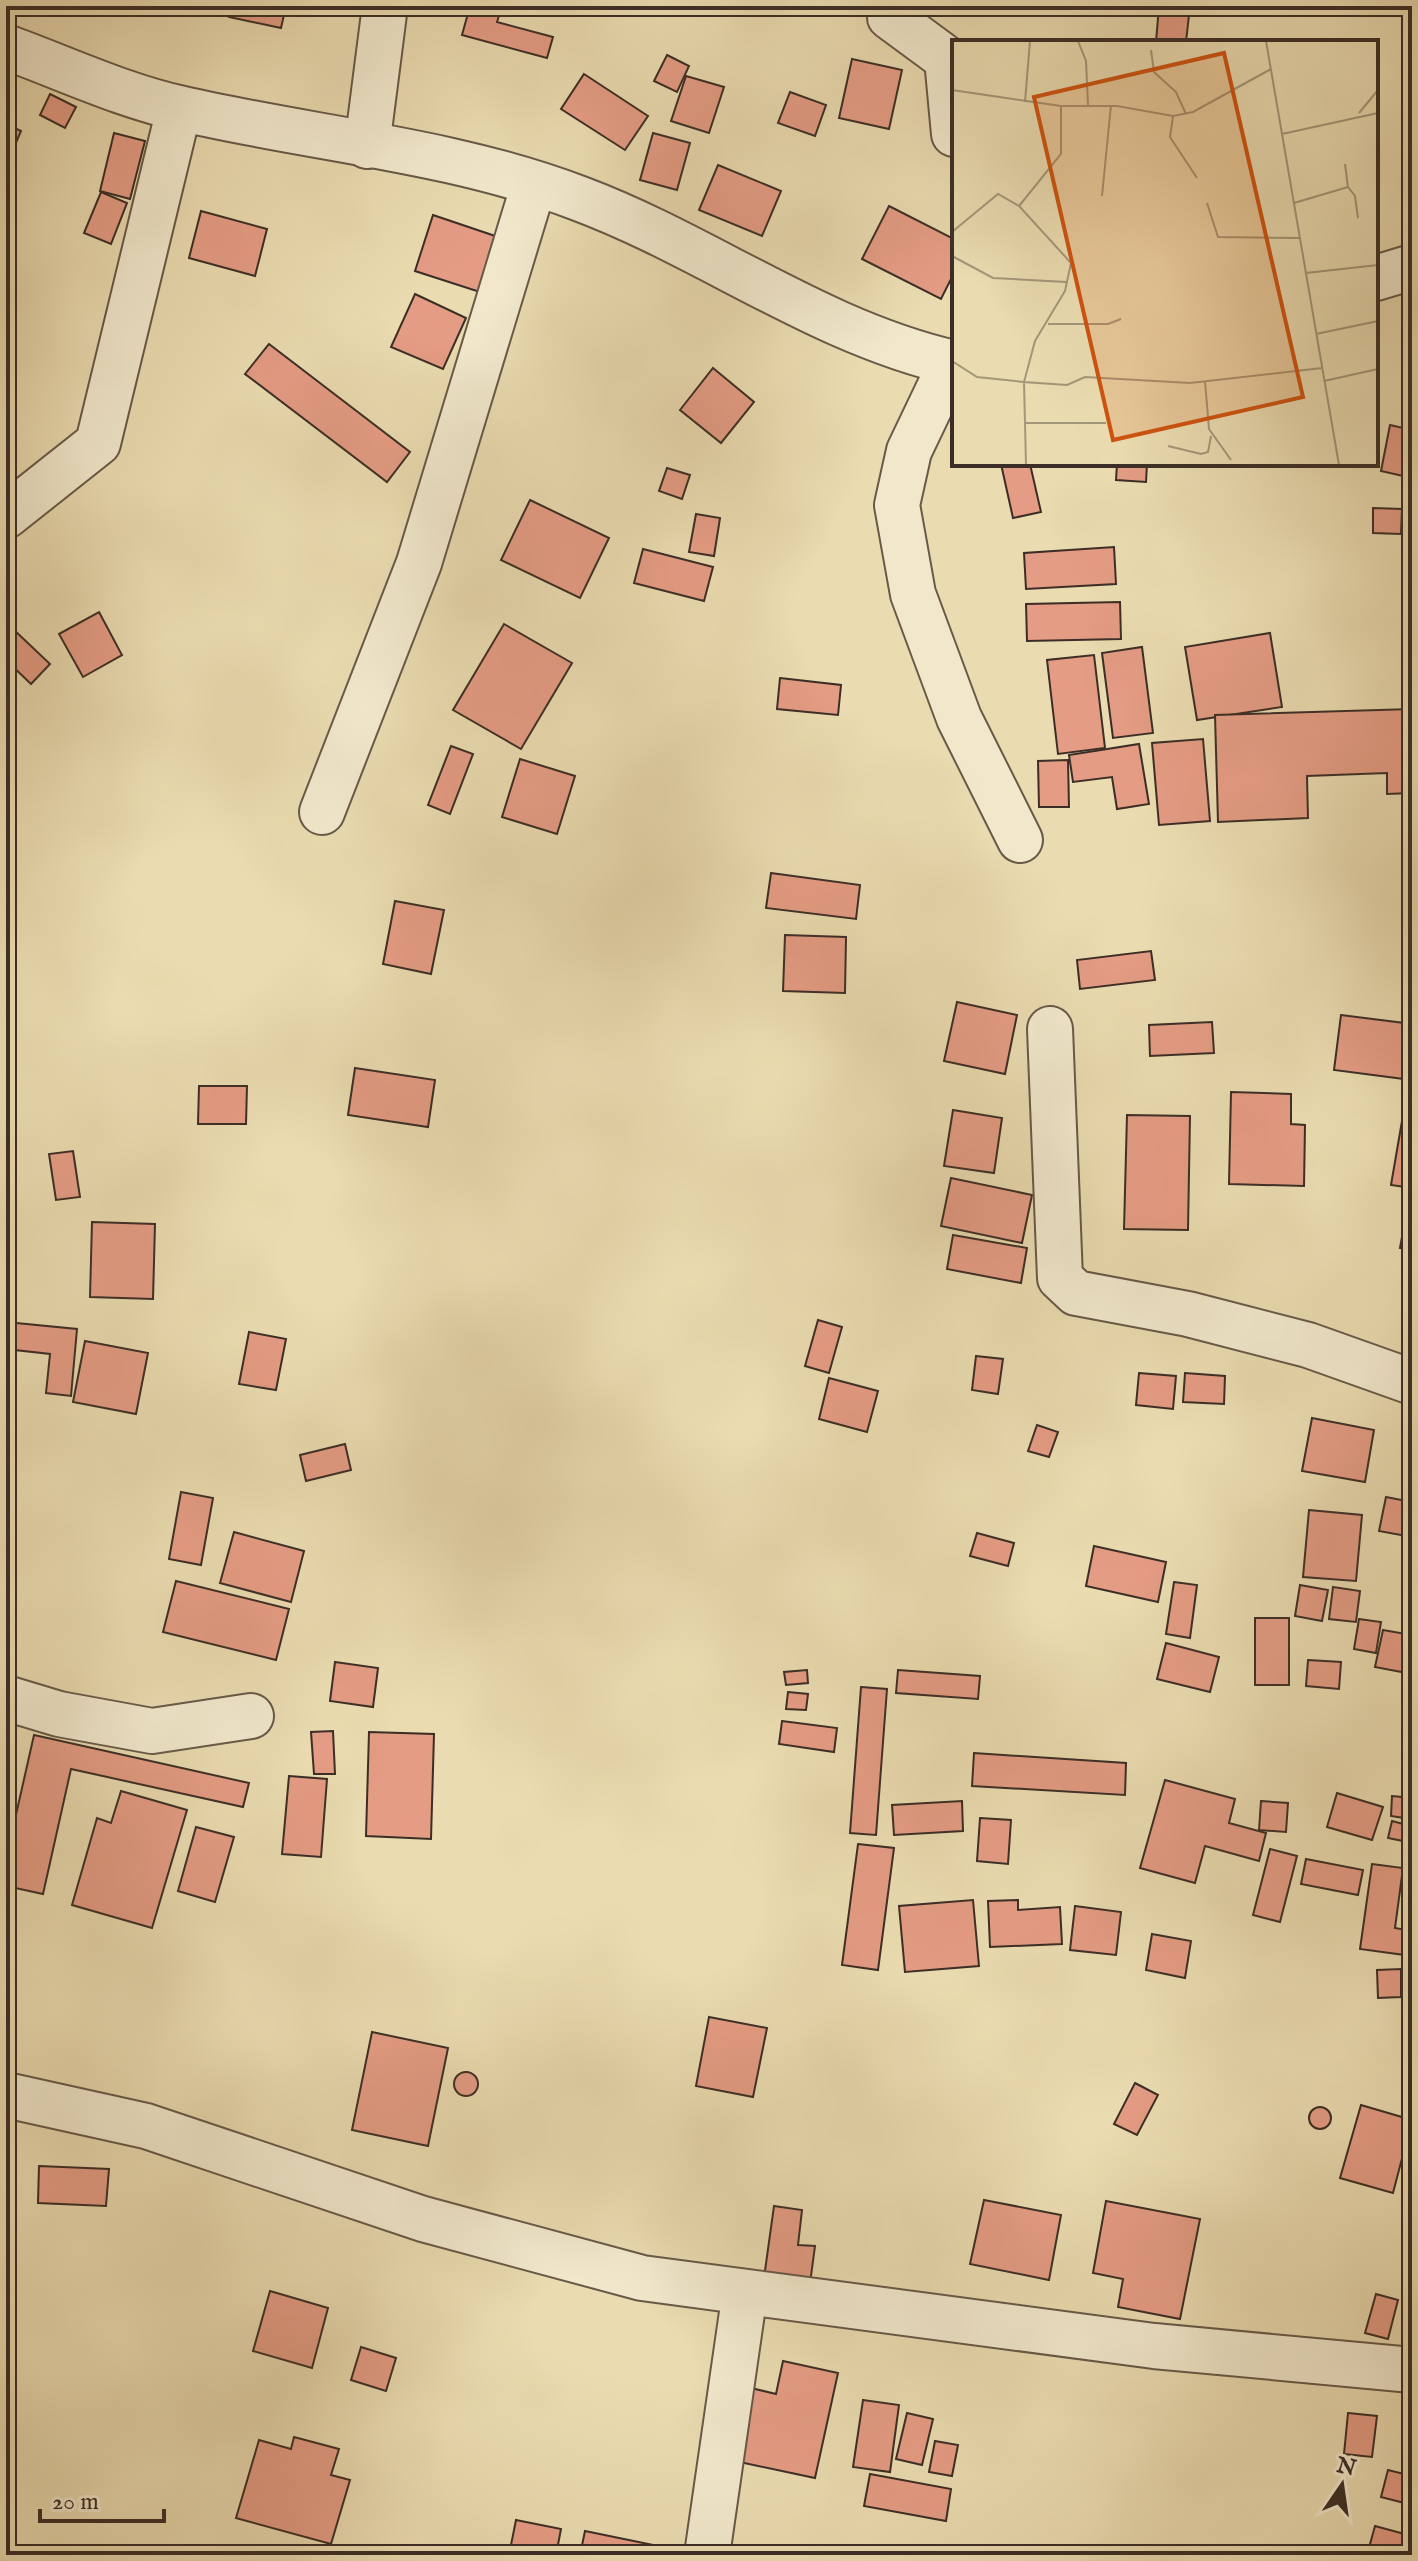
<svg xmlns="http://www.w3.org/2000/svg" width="1418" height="2561" viewBox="0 0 1418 2561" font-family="'IM FELL English',serif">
<rect width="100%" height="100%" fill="#eadbb0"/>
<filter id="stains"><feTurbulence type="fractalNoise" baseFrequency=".0025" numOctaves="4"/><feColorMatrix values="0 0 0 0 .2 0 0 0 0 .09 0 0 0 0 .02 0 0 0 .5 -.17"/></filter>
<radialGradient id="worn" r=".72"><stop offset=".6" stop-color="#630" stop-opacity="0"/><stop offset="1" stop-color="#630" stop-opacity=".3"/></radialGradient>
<g fill="#e49c84" stroke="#3c2e26" stroke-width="2">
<path d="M231 6H286L281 28 229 17Z"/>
<path d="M470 6H502L497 22 553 37 547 58 462 35Z"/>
<path d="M813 6H842V14L812 12Z"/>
<path d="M1159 6H1190L1186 42H1156Z"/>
<path d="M667 55 689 66 677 92 654 81Z"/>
<path d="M852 59 902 70 889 129 839 118Z"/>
<path d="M584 74 648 116 625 150 561 109Z"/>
<path d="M686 76 724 87 709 133 671 121Z"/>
<path d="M790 92 826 105 815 136 778 123Z"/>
<path d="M50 94 76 107 65 128 40 115Z"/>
<path d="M6 124 21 131 6 166Z"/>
<path d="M114 133 145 141 130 199 100 191Z"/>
<path d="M653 133 690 143 677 190 640 180Z"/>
<path d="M718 165 781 191 762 236 699 210Z"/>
<path d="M101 192 127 203 111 244 84 233Z"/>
<path d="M889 206 954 239V273L941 299 862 259Z"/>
<path d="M201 211 267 229 255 276 189 258Z"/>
<path d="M433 215 501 238 483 293 415 271Z"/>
<path d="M415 294 466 318 443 369 391 347Z"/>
<path d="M269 344 410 452 387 482 245 374Z"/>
<path d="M713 368 754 402 721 443 680 410Z"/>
<path d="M1390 425 1412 430V478L1381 471Z"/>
<path d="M1001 464H1030L1041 512 1013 518Z"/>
<path d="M1117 464H1147L1146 482 1116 480Z"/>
<path d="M667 468 690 475 682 499 659 491Z"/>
<path d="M530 500 609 538 580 598 501 560Z"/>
<path d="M1373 508 1402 509 1401 534 1373 533Z"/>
<path d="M696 514 720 518 714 556 689 552Z"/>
<path d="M1114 547 1116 584 1026 589 1024 553Z"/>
<path d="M643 549 713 567 704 601 634 583Z"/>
<path d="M1120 602 1121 639 1027 641 1026 604Z"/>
<path d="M99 612 122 655 83 677 59 634Z"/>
<path d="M504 624 572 663 521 749 453 710Z"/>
<path d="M12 628 50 664 31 684 6 660V635Z"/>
<path d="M1270 633 1282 707 1197 720 1185 647Z"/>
<path d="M1142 647 1153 733 1113 738 1102 653Z"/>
<path d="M1094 655 1105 748 1058 754 1047 660Z"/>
<path d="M780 678 841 685 838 715 777 709Z"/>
<path d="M1412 709V793L1387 794V773L1307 776 1308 818 1218 822 1215 715Z"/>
<path d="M1203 739 1210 821 1159 825 1152 743Z"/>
<path d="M1139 744 1149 804 1117 809 1112 777 1073 782 1069 755Z"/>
<path d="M451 746 473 754 450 814 428 805Z"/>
<path d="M520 759 575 776 557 834 502 817Z"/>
<path d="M1068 760 1069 807H1039L1038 761Z"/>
<path d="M771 873 860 885 856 919 766 908Z"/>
<path d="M395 901 444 910 431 974 383 964Z"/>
<path d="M785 935 846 937 845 993 783 991Z"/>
<path d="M1151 951 1155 980 1080 989 1077 960Z"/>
<path d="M957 1002 1017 1015 1005 1074 944 1061Z"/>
<path d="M1341 1015 1412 1024V1080L1334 1070Z"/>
<path d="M1212 1022 1214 1053 1150 1056 1149 1025Z"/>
<path d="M355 1068 435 1080 428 1127 348 1115Z"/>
<path d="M199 1086H247L246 1124H198Z"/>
<path d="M1231 1092 1291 1094V1124L1305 1125 1304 1186 1229 1184Z"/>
<path d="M953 1110 1002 1118 994 1173 944 1166Z"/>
<path d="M1127 1115 1190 1116 1188 1230 1124 1229Z"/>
<path d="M1402 1121 1412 1123V1188L1391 1185Z"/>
<path d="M73 1151 80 1197 56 1200 49 1154Z"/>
<path d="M951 1178 1032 1195 1022 1243 941 1226Z"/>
<path d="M1409 1199H1412V1250L1400 1248Z"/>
<path d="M92 1222 155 1224 153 1299 90 1297Z"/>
<path d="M953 1235 1027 1248 1021 1283 947 1269Z"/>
<path d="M818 1320 842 1327 829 1373 805 1366Z"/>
<path d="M6 1322 77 1329 71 1396 46 1393 50 1354 6 1349Z"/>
<path d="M249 1332 286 1339 276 1390 239 1384Z"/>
<path d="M85 1341 148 1353 136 1414 73 1402Z"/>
<path d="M976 1356 1003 1359 998 1394 972 1390Z"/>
<path d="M1139 1373 1176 1376 1173 1409 1136 1405Z"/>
<path d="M1185 1373 1225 1376 1224 1404 1183 1402Z"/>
<path d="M829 1378 878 1391 867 1432 819 1419Z"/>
<path d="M1312 1418 1374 1430 1365 1482 1302 1471Z"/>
<path d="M1037 1425 1058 1432 1049 1457 1028 1451Z"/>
<path d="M345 1444 351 1470 306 1481 300 1455Z"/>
<path d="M181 1492 213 1498 201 1565 169 1559Z"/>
<path d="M1386 1497 1412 1502V1537L1379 1531Z"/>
<path d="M1309 1510 1362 1515 1356 1581 1303 1577Z"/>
<path d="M234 1532 304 1551 291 1602 220 1583Z"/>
<path d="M977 1533 1014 1543 1008 1566 970 1556Z"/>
<path d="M1094 1546 1166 1562 1158 1602 1086 1586Z"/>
<path d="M176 1581 289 1609 276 1660 163 1632Z"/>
<path d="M1174 1582 1197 1585 1190 1638 1166 1634Z"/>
<path d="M1300 1585 1328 1590 1322 1621 1295 1616Z"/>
<path d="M1333 1587 1360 1591 1356 1622 1329 1619Z"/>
<rect x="1255" y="1618" width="34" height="67"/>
<path d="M1359 1619 1381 1622 1376 1653 1354 1649Z"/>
<path d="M1383 1630 1412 1635V1674L1375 1667Z"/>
<path d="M1166 1643 1219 1657 1210 1692 1157 1679Z"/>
<path d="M1308 1660 1341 1662 1339 1689 1306 1686Z"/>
<path d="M335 1662 378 1668 373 1707 330 1701Z"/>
<path d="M807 1670 808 1683 786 1685 784 1672Z"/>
<path d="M898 1670 980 1676 978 1699 896 1693Z"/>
<path d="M861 1687 887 1689 876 1835 850 1833Z"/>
<path d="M788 1692 808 1694 806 1710 786 1709Z"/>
<path d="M782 1721 837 1728 834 1752 779 1744Z"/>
<path d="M333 1731 335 1774H314L311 1732Z"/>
<path d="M369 1732 434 1734 431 1839 366 1836Z"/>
<path d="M34 1735 249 1783 243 1807 71 1769 43 1894 6 1886V1859Z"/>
<path d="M974 1753 1126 1763 1125 1795 972 1786Z"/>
<path d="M289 1776 327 1779 321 1857 282 1854Z"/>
<path d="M1165 1780 1235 1799 1229 1823 1266 1833 1259 1861 1205 1846 1195 1883 1140 1868Z"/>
<path d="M121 1791 187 1810 152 1928 72 1905 97 1818 111 1823Z"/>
<path d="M1337 1793 1383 1807 1372 1840 1327 1827Z"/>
<path d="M1392 1796 1412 1798 1410 1819 1391 1816Z"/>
<path d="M962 1801 963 1831 894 1835 892 1805Z"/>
<path d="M1261 1801 1288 1803 1286 1832 1259 1830Z"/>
<path d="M980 1818 1011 1820 1008 1864 977 1861Z"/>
<path d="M1392 1821 1407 1825 1403 1841 1388 1838Z"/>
<path d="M196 1827 234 1837 215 1902 178 1891Z"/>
<path d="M858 1844 894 1848 878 1970 842 1965Z"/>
<path d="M1270 1849 1297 1856 1280 1922 1253 1915Z"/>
<path d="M1306 1859 1363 1870 1358 1895 1301 1884Z"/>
<path d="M1372 1864 1403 1868 1395 1928 1412 1931V1956L1360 1949Z"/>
<path d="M973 1900 979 1966 905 1972 899 1906Z"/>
<path d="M1018 1900V1910L1060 1907 1062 1944 990 1947 988 1901Z"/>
<path d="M1075 1906 1121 1912 1116 1955 1070 1950Z"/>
<path d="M1152 1934 1191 1941 1185 1978 1146 1970Z"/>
<path d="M1401 1969V1997L1378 1998 1377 1970Z"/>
<path d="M709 2017 767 2028 753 2097 696 2086Z"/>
<path d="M372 2032 448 2048 428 2146 352 2130Z"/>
<circle cx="466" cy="2084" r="12"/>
<path d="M1135 2083 1158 2095 1137 2135 1114 2124Z"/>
<path d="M1361 2105 1412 2120 1393 2193 1340 2178Z"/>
<circle cx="1320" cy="2118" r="11"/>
<path d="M39 2166 109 2169 106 2206 38 2203Z"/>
<path d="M984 2200 1061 2215 1049 2280 970 2264Z"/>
<path d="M1106 2201 1200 2219 1180 2319 1118 2307 1123 2279 1093 2273Z"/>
<path d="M774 2206 802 2210 798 2245 815 2246 809 2291 763 2285Z"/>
<path d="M270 2291 328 2308 312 2368 253 2351Z"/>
<path d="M1376 2294 1398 2300 1388 2339 1365 2333Z"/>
<path d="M361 2347 396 2358 386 2391 351 2380Z"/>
<path d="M783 2361 838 2373 815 2478 735 2461 751 2388 776 2394Z"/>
<path d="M863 2400 899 2405 890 2472 853 2467Z"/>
<path d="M907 2413 933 2419 922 2465 896 2459Z"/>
<path d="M1348 2413 1377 2416 1372 2457 1344 2454Z"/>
<path d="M294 2437 339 2449 331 2475 350 2480 331 2544 236 2518 259 2440 291 2449Z"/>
<path d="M935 2441 958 2445 952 2476 929 2472Z"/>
<path d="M1388 2470 1412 2476V2505L1381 2497Z"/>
<path d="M870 2474 951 2489 946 2521 864 2506Z"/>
<path d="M516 2520 561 2529 556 2555H509Z"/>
<path d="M1375 2526 1412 2536V2555H1367Z"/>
<path d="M585 2531 663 2547 661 2555H580Z"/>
</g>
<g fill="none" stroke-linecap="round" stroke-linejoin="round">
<g stroke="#685948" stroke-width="48">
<g id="minor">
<path d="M891 6 890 17 947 59 954 134"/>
<path d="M6 47C64 68 123 96 183 109 314 139 452 150 578 198 707 246 818 332 954 363"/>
<path d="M367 146 385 6"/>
<path d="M1376 278 1412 267"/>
<path d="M951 363 909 451 897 505 913 594 959 718 1020 840"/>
<path d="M6 516 98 443 179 109"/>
<path d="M322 812 419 563 534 184"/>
<path d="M1050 1029 1060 1278 1076 1293 1188 1314 1308 1345 1412 1382"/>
<path d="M6 1698 59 1714 152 1731 251 1716"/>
<path d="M6 2095 146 2126 423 2219 642 2278 1154 2346 1412 2370"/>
<path d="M707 2555 745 2292"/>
</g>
</g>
<use href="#minor" stroke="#f1e8cc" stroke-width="44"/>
</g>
<g transform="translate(952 40)">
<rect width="426" height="426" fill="#eadbb0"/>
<path fill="none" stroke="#a49679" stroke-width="2" d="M126 1 134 21 136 65M314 1 387 425M199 10 202 32 224 52 234 74M0 50 109 66H165L221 76 241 72 319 29M73 62 78 1M109 66V114L67 166 119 223 113 251 83 301 72 342 115 345 133 337 238 343 370 328M407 73 426 50M221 76 218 97 245 138M330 94 426 73M396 147 403 156 406 178M150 156 159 65M255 163 266 197 348 198M342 163 396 147 393 124M0 192 46 154 67 166M0 216 41 238 114 242M354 233 426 225M96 284H156L169 279M364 294 426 281M0 321 25 337 72 342 74 425M253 341 257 389 279 420M372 341 426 329M72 383H154M216 406 249 414 256 412 259 396"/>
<path fill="#ce5310" fill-opacity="0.15" stroke="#ce5310" stroke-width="4" d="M272 13 351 357 161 400 82 57Z"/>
<rect width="426" height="426" fill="none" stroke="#3c2e26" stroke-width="4"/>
</g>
<rect width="1418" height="2561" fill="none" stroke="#eadbb0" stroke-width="32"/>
<rect x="8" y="8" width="1402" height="2545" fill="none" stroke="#3c2e26" stroke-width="4"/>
<rect x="16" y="16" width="1386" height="2529" fill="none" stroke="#3c2e26" stroke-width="2"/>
<g transform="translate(1342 2485) rotate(13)" stroke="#f1e8cc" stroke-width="6" paint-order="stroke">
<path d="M0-6L14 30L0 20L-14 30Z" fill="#3c2e26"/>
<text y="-12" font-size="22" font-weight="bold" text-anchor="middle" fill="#3c2e26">N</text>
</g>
<path d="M40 2509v12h124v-12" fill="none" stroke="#3c2e26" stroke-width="4"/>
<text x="52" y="2509" font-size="24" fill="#3c2e26" stroke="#f1e8cc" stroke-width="6" paint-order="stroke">20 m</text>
<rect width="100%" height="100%" filter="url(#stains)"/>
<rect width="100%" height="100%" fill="url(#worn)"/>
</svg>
